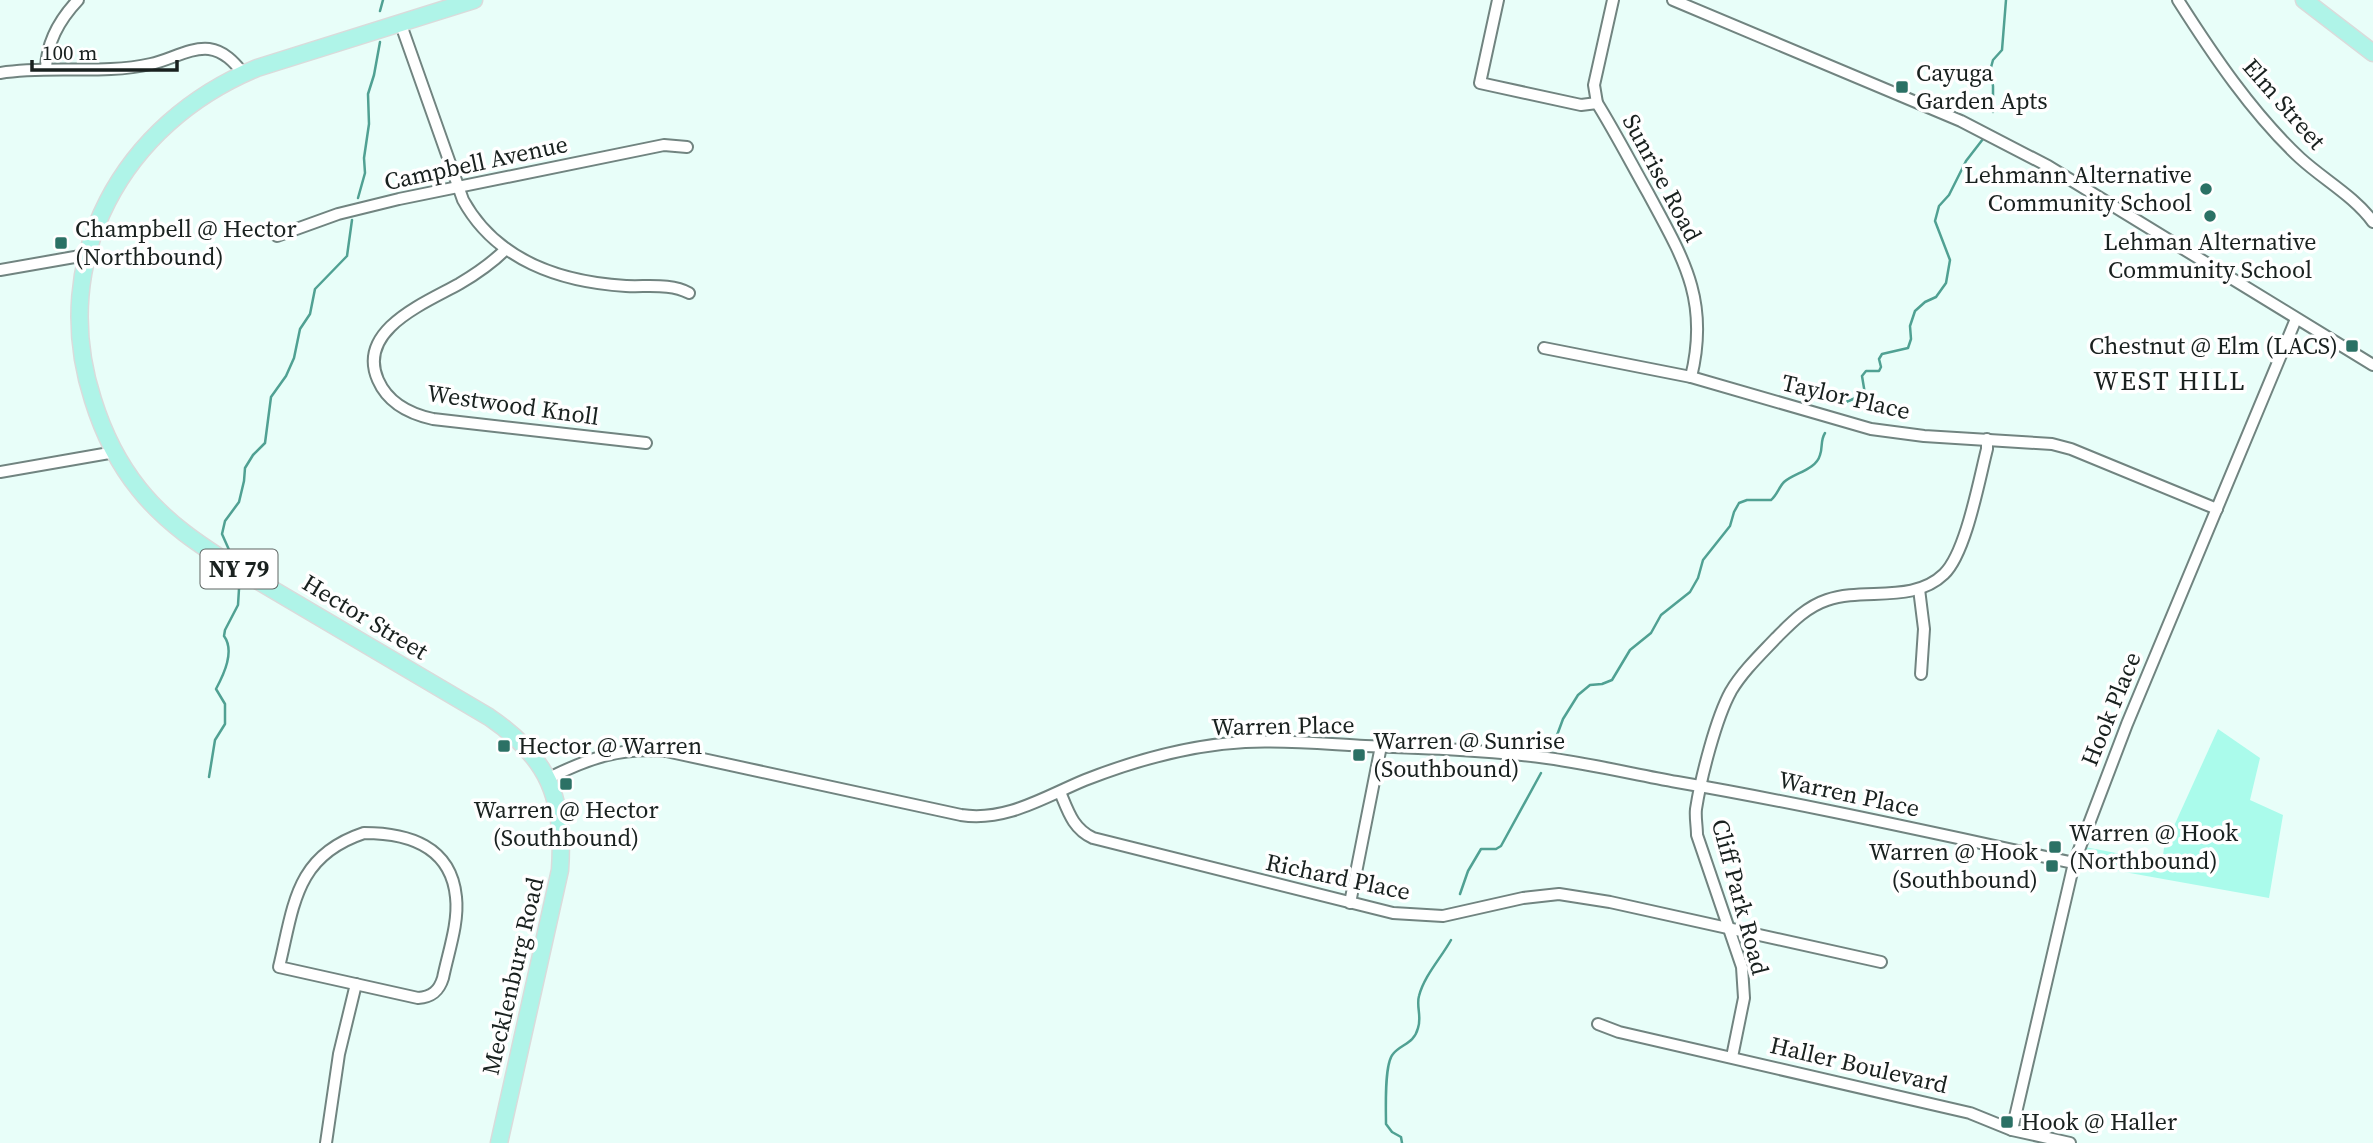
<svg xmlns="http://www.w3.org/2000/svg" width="2373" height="1143" viewBox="0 0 2373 1143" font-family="'Source Serif 4',serif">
<rect width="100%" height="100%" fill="#e8fef9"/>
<path fill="#aafbeb" d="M2218 729 2260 758 2250 800 2283 815 2269 898 2074 863 2080 846 2162 862 2164 848Z"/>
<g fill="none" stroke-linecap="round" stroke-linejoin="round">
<g stroke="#50a193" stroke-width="2.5">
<path d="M380 11 383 0"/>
<path d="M1993 112V86L1990 71 1993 60 2002 50 2006 0"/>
<path d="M358 198 365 173 364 158 369 124 368 94 374 75 380 42"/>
<path d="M1846 402 1865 394 1862 376 1866 371H1879L1881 367 1879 359 1882 354 1908 348 1911 339 1910 326 1915 311 1925 302 1936 297 1946 283 1950 260 1935 221 1939 206 1949 195 1966 161 1983 139"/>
<path d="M230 552 222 534 225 521 239 502 244 481 245 468 253 455 265 443 271 397 286 376 294 358 300 329 310 314 315 289 347 256 352 220"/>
<path d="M1553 746 1563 719 1578 695 1590 685 1602 684 1612 680 1630 650 1651 633 1661 615 1690 592 1698 578 1703 560 1730 526 1734 512 1739 503 1747 500H1771C1777 495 1779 487 1784 482 1794 473 1816 470 1820 455 1823 447 1820 441 1825 433"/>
<path d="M209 777 215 740 225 724V704L216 689C224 674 235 651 224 636L225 630 238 605 239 589"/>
<path d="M1460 894 1468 871 1481 849H1496L1501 846 1541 773"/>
<path d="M1402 1143 1401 1137 1392 1132 1386 1124C1386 1109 1384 1064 1393 1054 1401 1044 1414 1044 1418 1028 1422 1017 1416 1006 1419 996 1424 976 1441 958 1451 940"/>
</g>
<g stroke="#718480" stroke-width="14">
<g id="minor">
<path d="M1498 0 1480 83 1581 105 1597 103"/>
<path d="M1613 0 1594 85 1597 103C1615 132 1631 163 1648 193 1683 258 1710 300 1691 377"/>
<path d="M1673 0 1961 121 2048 166 2373 365"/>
<path d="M2178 0C2213 55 2252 113 2300 158 2324 180 2354 196 2373 222"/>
<path d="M400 22 463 200C496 260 560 282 626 286 647 287 671 283 689 293"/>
<path d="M46 68C47 42 60 19 78 0"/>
<path d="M0 73C50 65 102 75 151 64 170 60 190 47 209 49 224 51 234 62 243 73"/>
<path d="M277 236 338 214 399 199 664 145 687 147"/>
<path d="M506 249C492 263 476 274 459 284 425 303 356 330 378 380 388 403 410 414 433 419L646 443"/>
<path d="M0 270 86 255"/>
<path d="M1544 348 1691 377 1871 429 1924 436 2052 444 2071 449 2217 509"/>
<path d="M0 472 115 452"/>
<path d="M1919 589 1924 629 1921 674"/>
<path d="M549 778C589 758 621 747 666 751L961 815C1006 822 1044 797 1085 780 1136 760 1190 745 1245 742 1285 740 1326 744 1365 746 1426 748 1487 750 1547 758 1591 764 1633 774 1677 782 1810 805 1942 835 2074 863"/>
<path d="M1060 792C1068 811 1073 829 1093 838L1393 913 1443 916 1523 898 1559 894 1610 902 1881 962"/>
<path d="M364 833C408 833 451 846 456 897 459 923 448 953 443 978 439 991 432 997 418 998L279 967C294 905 295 856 364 833Z"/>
<path d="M1350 903 1381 746"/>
<path d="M1598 1024 1619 1032 1970 1113 2012 1130 2070 1143"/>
<path d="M1732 1057 1744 998 1742 967 1697 835C1697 826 1695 817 1696 809 1701 777 1716 718 1731 691 1743 671 1760 655 1776 638 1791 623 1806 607 1827 600 1864 587 1913 604 1944 574 1966 553 1979 480 1987 449V439"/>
<path d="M2012 1130 2074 863 2127 724 2296 319"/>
<path d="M326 1143 339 1054 356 984"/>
</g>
</g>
<g stroke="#dadbdb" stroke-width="19">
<g id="primary">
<path d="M474 0 257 68C123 123 47 258 93 400 103 432 118 463 139 489 166 523 201 546 238 569L489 717C549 758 565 799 560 870L499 1143"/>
<path d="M2304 0 2373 53"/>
</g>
</g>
<use href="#minor" stroke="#fff" stroke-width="10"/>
<use href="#primary" stroke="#aff4e8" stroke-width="16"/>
</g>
<g fill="#2b7165" stroke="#fff" stroke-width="2.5">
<rect x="1895" y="80" width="14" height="14" rx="3.5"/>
<circle cx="2206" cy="189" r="7"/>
<circle cx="2210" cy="216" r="7"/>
<rect x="54" y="236" width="14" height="14" rx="3.5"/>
<rect x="2345" y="339" width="14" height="14" rx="3.5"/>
<rect x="497" y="739" width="14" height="14" rx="3.5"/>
<rect x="1352" y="748" width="14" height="14" rx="3.5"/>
<rect x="559" y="777" width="14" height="14" rx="3.5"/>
<rect x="2048" y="840" width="14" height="14" rx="3.5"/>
<rect x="2045" y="859" width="14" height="14" rx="3.5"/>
<rect x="2000" y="1115" width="14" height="14" rx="3.5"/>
</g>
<g text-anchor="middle" stroke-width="7" stroke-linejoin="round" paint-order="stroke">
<rect fill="#fff" stroke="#5e6462" stroke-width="2" x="200.5" y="549.5" width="77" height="39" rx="5"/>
<g font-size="23" font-weight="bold" fill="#19211f">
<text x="239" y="577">NY 79</text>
</g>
<g font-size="24" fill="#19211f" stroke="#fff" text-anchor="start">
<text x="1916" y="81">Cayuga<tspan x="1916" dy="28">Garden Apts</tspan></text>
<text x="2192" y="183" text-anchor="end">Lehmann Alternative<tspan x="2192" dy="28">Community School</tspan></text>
<text x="75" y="237">Champbell @ Hector<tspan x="75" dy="28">(Northbound)</tspan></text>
<text x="2210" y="250" text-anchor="middle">Lehman Alternative<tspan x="2210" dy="28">Community School</tspan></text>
<text x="2338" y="354" text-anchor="end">Chestnut @ Elm (LACS)</text>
<text x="1373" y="749">Warren @ Sunrise<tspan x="1373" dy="28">(Southbound)</tspan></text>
<text x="518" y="754">Hector @ Warren</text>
<text x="566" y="818" text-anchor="middle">Warren @ Hector<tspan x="566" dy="28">(Southbound)</tspan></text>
<text x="2069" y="841">Warren @ Hook<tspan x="2069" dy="28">(Northbound)</tspan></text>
<text x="2038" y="860" text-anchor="end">Warren @ Hook<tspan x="2038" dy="28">(Southbound)</tspan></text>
<text x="2021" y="1130">Hook @ Haller</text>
</g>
<g font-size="24" fill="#19211f" stroke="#fff">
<text transform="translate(2284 104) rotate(49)" y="8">Elm Street</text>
<text transform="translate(476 163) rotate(-12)" y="8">Campbell Avenue</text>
<text transform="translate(1662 178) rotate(62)" y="8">Sunrise Road</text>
<text transform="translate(1846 397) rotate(13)" y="8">Taylor Place</text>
<text transform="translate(513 405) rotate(8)" y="8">Westwood Knoll</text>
<text transform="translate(365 617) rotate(31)" y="8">Hector Street</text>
<text transform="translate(2111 709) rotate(-68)" y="8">Hook Place</text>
<text transform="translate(1283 726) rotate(-1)" y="8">Warren Place</text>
<text transform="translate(1849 794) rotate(12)" y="8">Warren Place</text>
<text transform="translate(1338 877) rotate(12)" y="8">Richard Place</text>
<text transform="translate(1740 897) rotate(75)" y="8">Cliff Park Road</text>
<text transform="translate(513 976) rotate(-77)" y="8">Mecklenburg Road</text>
<text transform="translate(1859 1065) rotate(13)" y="8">Haller Boulevard</text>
</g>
<g font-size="26" letter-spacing="2" fill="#19211f" stroke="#fff">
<text x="2170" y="390">WEST HILL</text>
</g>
</g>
<path d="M32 60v10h145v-10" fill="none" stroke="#19211f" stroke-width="3.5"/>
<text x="42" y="60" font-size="21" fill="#19211f" stroke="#ffffff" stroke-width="5" paint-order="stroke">100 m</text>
</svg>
